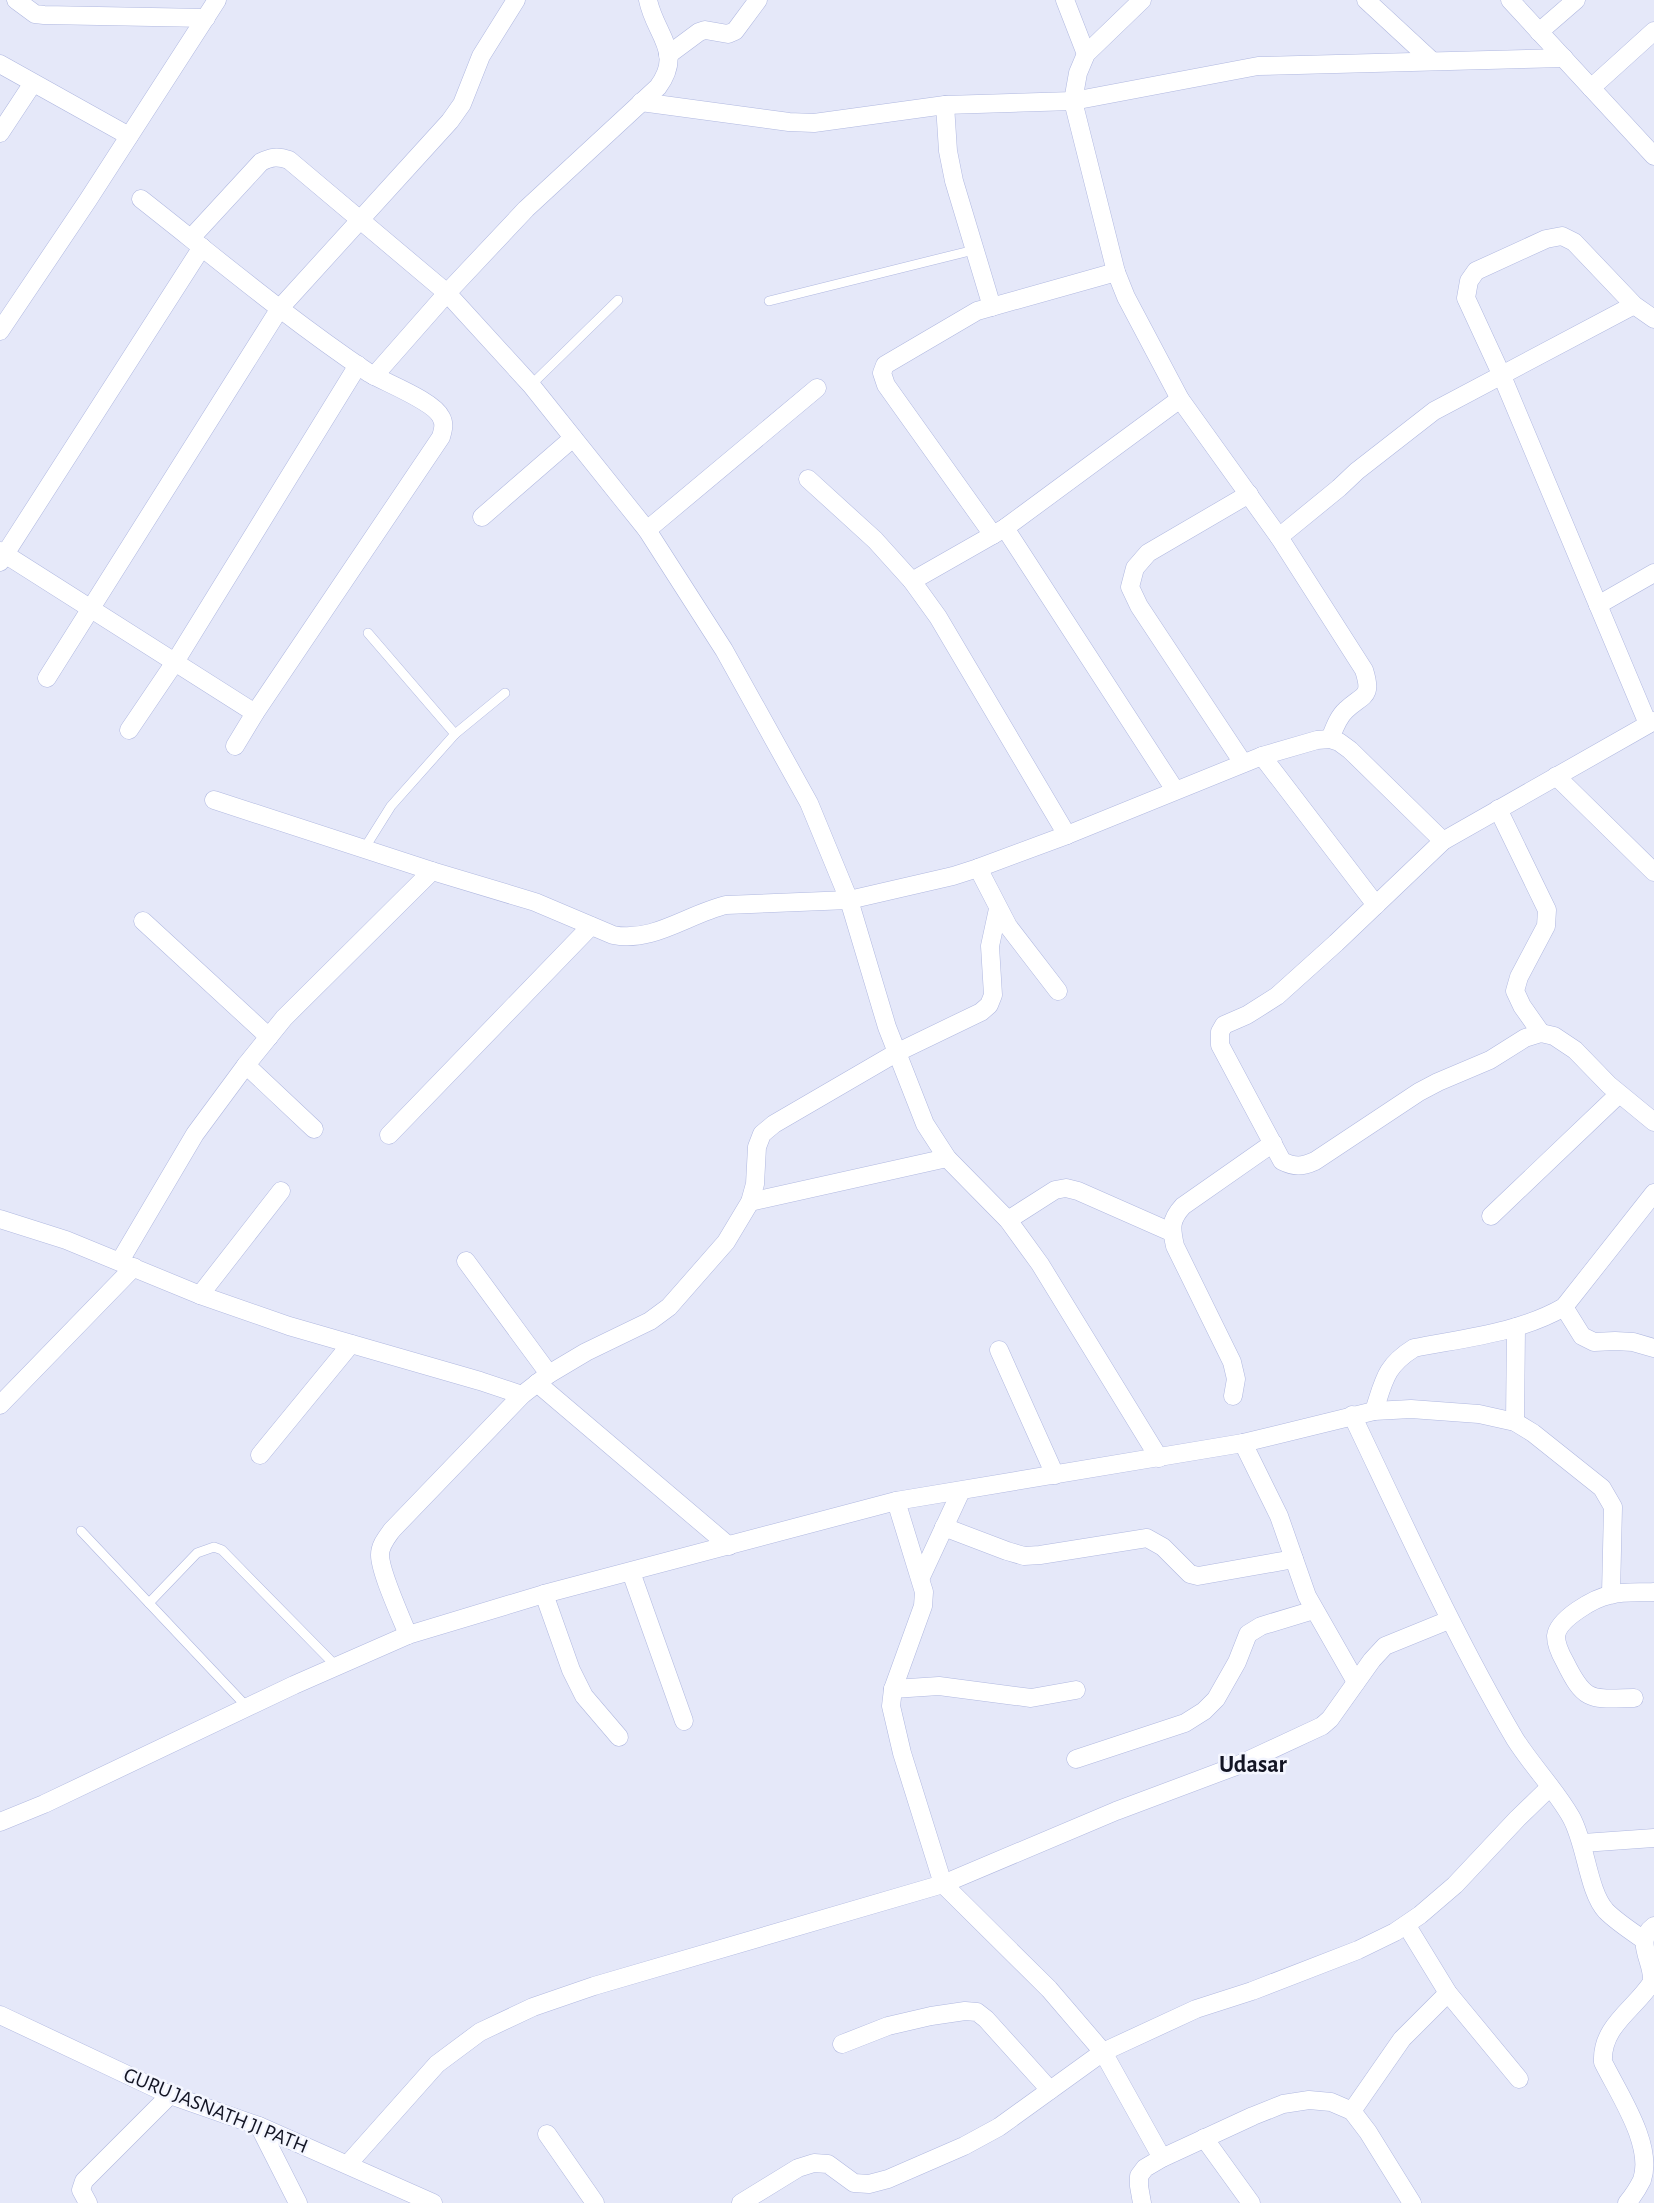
<svg xmlns="http://www.w3.org/2000/svg" width="1654" height="2203" viewBox="0 0 1654 2203" font-family="'Alegreya Sans',sans-serif">
<rect width="100%" height="100%" fill="#e5e8f9"/>
<g fill="none" stroke-linecap="round" stroke-linejoin="round">
<g stroke="#b0b8e0" stroke-width="10">
<g id="service">
<path d="M769 301 974 250"/>
<path d="M531 385 618 300"/>
<path d="M368 633 455 734"/>
<path d="M364 849 391 806 455 734 505 693"/>
<path d="M81 1531 247 1707"/>
<path d="M149 1603 197 1553 214 1547 222 1550 336 1666"/>
</g>
</g>
<g stroke="#b0b8e0" stroke-width="19">
<g id="minor">
<path d="M16 0 35 14 44 15 206 18"/>
<path d="M1065 0 1086 54"/>
<path d="M1142 0 1086 54 1078 73 1073 101 1116 272 1126 297 1180 399 1279 537 1364 670C1373 698 1363 694 1346 710 1338 717 1334 729 1330 739"/>
<path d="M1366 0 1432 61"/>
<path d="M1510 0 1654 156"/>
<path d="M1539 32 1576 0"/>
<path d="M668 55 699 32 705 30 728 34 735 31 758 0"/>
<path d="M0 64 129 136"/>
<path d="M1591 88 1654 31"/>
<path d="M641 102 789 122 814 123 945 105 1073 101 1258 66 1564 58"/>
<path d="M945 105 948 151 954 181 992 307"/>
<path d="M0 133 33 83"/>
<path d="M141 199C216 258 290 320 369 373 386 383 434 401 441 417 445 424 443 430 441 437L255 713 235 746"/>
<path d="M191 238 261 162C271 157 278 156 289 160L447 293 531 385 647 530 724 650 809 803 849 900 887 1027 925 1124 947 1158 1008 1220 1040 1264 1159 1458"/>
<path d="M0 331 88 200 217 0"/>
<path d="M374 376 447 293 526 209 658 87C684 52 655 35 648 0"/>
<path d="M808 479 875 540 912 581 938 617 1067 835"/>
<path d="M482 517 573 438"/>
<path d="M1005 528 1175 790"/>
<path d="M647 530 817 388"/>
<path d="M993 535 886 385 882 373 885 365 977 311 1116 272"/>
<path d="M1279 537 1339 488 1357 471 1434 411 1634 305"/>
<path d="M0 551 255 713"/>
<path d="M0 562 202 247"/>
<path d="M912 581 1005 528 1180 399"/>
<path d="M1598 605 1654 573"/>
<path d="M47 678 280 308 450 121 462 104 481 56 516 0"/>
<path d="M1654 721 1443 841 1336 943 1277 996 1247 1015 1224 1025 1220 1032V1045L1282 1161C1294 1167 1302 1167 1315 1161L1419 1092 1438 1082 1490 1060 1525 1038 1541 1033 1554 1036 1575 1050 1609 1085 1654 1122"/>
<path d="M1648 724 1502 376 1466 298 1469 281 1476 271 1546 239 1562 236 1574 242 1634 305 1654 319"/>
<path d="M129 730 175 662 358 365"/>
<path d="M1262 756 1376 905"/>
<path d="M1243 763 1139 606 1130 587 1135 568 1148 553 1249 494"/>
<path d="M1556 776 1654 872"/>
<path d="M214 800 432 871 535 902 613 935C653 943 688 914 726 905L849 900 953 876 978 868 1067 835 1262 756 1317 740 1330 739 1339 742 1350 750 1443 841"/>
<path d="M1498 809 1547 910 1546 926 1519 977 1515 991 1522 1006 1541 1033"/>
<path d="M978 868 1008 926 1058 991"/>
<path d="M143 921 269 1037"/>
<path d="M246 1065 314 1129"/>
<path d="M389 1135 591 926"/>
<path d="M750 1202 947 1158"/>
<path d="M1491 1216 1619 1094"/>
<path d="M0 1219 66 1240 200 1295 289 1326 480 1381 522 1395"/>
<path d="M1008 1220 1055 1190 1066 1188 1078 1191 1171 1232"/>
<path d="M120 1261 195 1134 246 1065 284 1018 432 871"/>
<path d="M466 1261 549 1374"/>
<path d="M200 1295 281 1191"/>
<path d="M1564 1307 1582 1336 1594 1342 1615 1341 1633 1342 1654 1348"/>
<path d="M999 1350 1055 1475"/>
<path d="M537 1383 729 1546"/>
<path d="M1233 1396 1236 1379 1232 1362 1175 1246C1171 1228 1170 1220 1183 1206L1273 1143"/>
<path d="M0 1405 134 1267"/>
<path d="M1374 1411C1384 1381 1385 1366 1414 1348 1464 1338 1519 1333 1564 1307L1654 1193"/>
<path d="M1352 1415C1404 1524 1454 1635 1515 1739 1532 1766 1555 1789 1571 1817 1586 1843 1588 1892 1606 1911 1617 1922 1631 1931 1644 1940"/>
<path d="M1515 1422 1516 1327"/>
<path d="M1243 1443 1279 1516 1307 1596 1356 1682"/>
<path d="M260 1455 351 1344"/>
<path d="M896 1501 924 1592 923 1606 893 1689 891 1706 902 1753 943 1884 1049 1989 1103 2052 1162 2158"/>
<path d="M944 1527 1007 1551 1024 1556 1040 1555 1147 1538 1163 1547 1190 1574 1198 1576 1294 1559"/>
<path d="M631 1572 684 1721"/>
<path d="M921 1577 961 1491"/>
<path d="M544 1594 571 1670 584 1696 619 1737"/>
<path d="M408 1635C401 1617 380 1572 380 1555 380 1545 387 1537 392 1530L522 1395 549 1374 586 1352 650 1321 669 1307 726 1242 750 1202 755 1184 757 1147 762 1134 774 1124 896 1053 981 1012 989 1005 993 995 990 946 998 909"/>
<path d="M893 1689 939 1686 1031 1698 1076 1690"/>
<path d="M1634 1698C1591 1699 1585 1703 1565 1662 1561 1655 1556 1646 1556 1636 1558 1619 1594 1598 1610 1595 1624 1591 1640 1593 1654 1592"/>
<path d="M1076 1759 1185 1723 1204 1711 1216 1699 1237 1662 1248 1634 1261 1626 1314 1610"/>
<path d="M0 1822 44 1804 294 1685 408 1635 544 1594 896 1501 1243 1443 1374 1411 1411 1409 1479 1414 1515 1422 1533 1433 1602 1488 1613 1507 1611 1594"/>
<path d="M1583 1843 1654 1838"/>
<path d="M1407 1926 1448 1993 1519 2079"/>
<path d="M0 2015 170 2095 259 2126 433 2203"/>
<path d="M842 2044 888 2026 931 2016 965 2011 977 2012 986 2019 1050 2090"/>
<path d="M1352 2111 1402 2039 1448 1993"/>
<path d="M259 2126 298 2203"/>
<path d="M547 2134 595 2203"/>
<path d="M1204 2138 1251 2203"/>
<path d="M348 2164 437 2064 480 2032 533 2007 594 1986 943 1884 1116 1811 1236 1766 1322 1726 1330 1719 1372 1660 1385 1646 1449 1620"/>
<path d="M88 2203 81 2190 84 2181 170 2095"/>
<path d="M741 2203 798 2168 814 2163 828 2164 854 2183 869 2184 888 2179 964 2146 999 2127 1103 2052 1196 2009 1252 1991 1358 1950 1395 1932 1420 1915 1455 1885 1517 1819 1550 1787"/>
<path d="M1142 2203 1139 2186V2176L1145 2168 1162 2158 1253 2116 1283 2104 1309 2100 1331 2102 1352 2111 1368 2132 1412 2203"/>
<path d="M1627 2203C1633 2196 1638 2188 1642 2180 1654 2145 1618 2093 1603 2062 1601 2026 1635 2009 1652 1982 1654 1961 1633 1942 1654 1926"/>
</g>
</g>
<use href="#service" stroke="#fff" stroke-width="9"/>
<use href="#minor" stroke="#fff" stroke-width="18"/>
</g>
<g text-anchor="middle" stroke-width="5" stroke-linejoin="round" paint-order="stroke">
<g font-size="21" fill="#131524" stroke="#f4f6ff">
<text transform="translate(216 2110) rotate(22)" y="7">GURU JASNATH JI PATH</text>
</g>
<g font-size="24" font-weight="bold" fill="#131524" stroke="#f4f6ff">
<text x="1253" y="1772">Udasar</text>
</g>
</g>
</svg>
